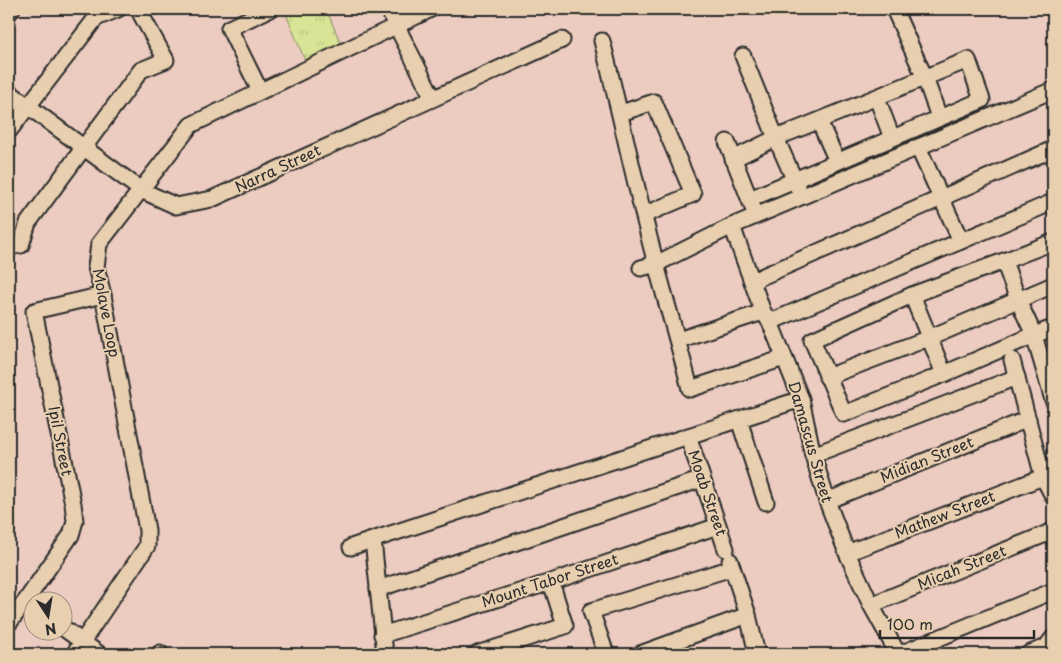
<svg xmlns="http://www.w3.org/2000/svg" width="1062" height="663" viewBox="0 0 1062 663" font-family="'Playpen Sans',sans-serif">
<defs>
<pattern id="park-tufts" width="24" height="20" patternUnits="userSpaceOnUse" patternTransform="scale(1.25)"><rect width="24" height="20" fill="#d9e496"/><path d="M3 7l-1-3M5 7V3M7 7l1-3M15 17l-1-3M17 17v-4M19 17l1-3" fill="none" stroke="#bac481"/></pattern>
</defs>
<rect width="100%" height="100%" fill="#ecccc1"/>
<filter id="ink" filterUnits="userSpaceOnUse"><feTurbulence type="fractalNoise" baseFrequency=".02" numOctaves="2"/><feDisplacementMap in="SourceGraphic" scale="10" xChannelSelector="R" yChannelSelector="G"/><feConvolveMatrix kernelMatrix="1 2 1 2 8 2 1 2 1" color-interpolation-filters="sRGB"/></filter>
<g filter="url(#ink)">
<path fill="url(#park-tufts)" stroke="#828860" d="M284 9H326L344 51 308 68Z"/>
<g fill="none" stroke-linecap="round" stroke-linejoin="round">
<g stroke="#2b2b2b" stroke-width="19">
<g id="minor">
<path d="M388 9 433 98"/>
<path d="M894 9 925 78 939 117"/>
<path d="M9 13 12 9"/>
<path d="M602 41C621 115 636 190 656 264 667 306 680 347 690 389L784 358"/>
<path d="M743 56 776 138 798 188"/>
<path d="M260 91 229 28 270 9"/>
<path d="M9 92 141 190 176 206 212 199 562 40"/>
<path d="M877 98 892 138"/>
<path d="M621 113 654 102 693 194 644 215"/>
<path d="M819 121 837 161"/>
<path d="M9 131 96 18 118 9"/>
<path d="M727 142 753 208"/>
<path d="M918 147 961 241"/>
<path d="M733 159 776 138 968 60 982 100 750 199"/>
<path d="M732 226 763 312 770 322 801 399 813 455 827 501 847 553 871 605 898 654"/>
<path d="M9 247 21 245 28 223 141 70 166 60 138 9"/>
<path d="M1004 261 912 295 812 340 844 414 944 374 1034 335 1018 300 1053 285"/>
<path d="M641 268 656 264 732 226 1053 90"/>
<path d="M752 281 1053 149"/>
<path d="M912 295 944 374"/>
<path d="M770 322 1053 202"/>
<path d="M1053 328 1034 335 1053 400"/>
<path d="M678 340 763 312"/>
<path d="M1012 360 1043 477 1053 496"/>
<path d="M827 377 929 338 1018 300 1004 261 1053 242"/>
<path d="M739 420 766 502"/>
<path d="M688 436 726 549"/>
<path d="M813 455 1017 377"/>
<path d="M827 501 1028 419"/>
<path d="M373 540 385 654"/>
<path d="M351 547 801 399"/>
<path d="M847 553 1043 477"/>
<path d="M730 561 748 615 757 654"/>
<path d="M378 589 702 479"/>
<path d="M871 605 1053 531"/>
<path d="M9 623 27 599 71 535 75 521 73 504 34 311 103 295"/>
<path d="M62 627 99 654"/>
<path d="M382 635 551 582 718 526"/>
<path d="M74 654 147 546V530L103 295 96 267 99 244 191 125 431 9"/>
<path d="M159 654 160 653"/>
<path d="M477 654 565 626 551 582"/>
<path d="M606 654 591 611 732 568"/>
<path d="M640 654 748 615"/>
<path d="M900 654 1053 591"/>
<path d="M1028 654 1046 647 1053 638"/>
</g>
</g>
<use href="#minor" stroke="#e8cfb0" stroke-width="15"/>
</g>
</g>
<g text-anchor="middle" stroke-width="4" stroke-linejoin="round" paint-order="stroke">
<g font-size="15" fill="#2b2b2b" stroke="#e8cfb0">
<text transform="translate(278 169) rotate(-25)" y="5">Narra Street</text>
<text transform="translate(106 313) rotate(79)" y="5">Molave Loop</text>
<text transform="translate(60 441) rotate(79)" y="5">Ipil Street</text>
<text transform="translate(810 442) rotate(74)" y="5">Damascus Street</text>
<text transform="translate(927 460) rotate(-22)" y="5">Midian Street</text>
<text transform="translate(707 493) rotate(71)" y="5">Moab Street</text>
<text transform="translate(945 515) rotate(-21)" y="5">Mathew Street</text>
<text transform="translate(962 568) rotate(-22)" y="5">Micah Street</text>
<text transform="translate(550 581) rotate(-18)" y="5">Mount Tabor Street</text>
</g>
</g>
<rect width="1062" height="663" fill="none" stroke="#e8cfb0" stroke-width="30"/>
<rect x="15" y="15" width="1032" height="633" fill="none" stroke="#2b2b2b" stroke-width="2" filter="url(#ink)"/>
<g transform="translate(48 616) rotate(168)"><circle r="24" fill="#e8cfb0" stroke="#9c8d7b"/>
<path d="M0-4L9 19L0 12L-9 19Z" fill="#2b2b2b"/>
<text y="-8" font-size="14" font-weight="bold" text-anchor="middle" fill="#2b2b2b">N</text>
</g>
<path d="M880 630v8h154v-8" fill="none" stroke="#2b2b2b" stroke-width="2.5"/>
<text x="887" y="630" font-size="15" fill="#2b2b2b" stroke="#e8cfb0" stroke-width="4" paint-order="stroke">100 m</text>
</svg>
